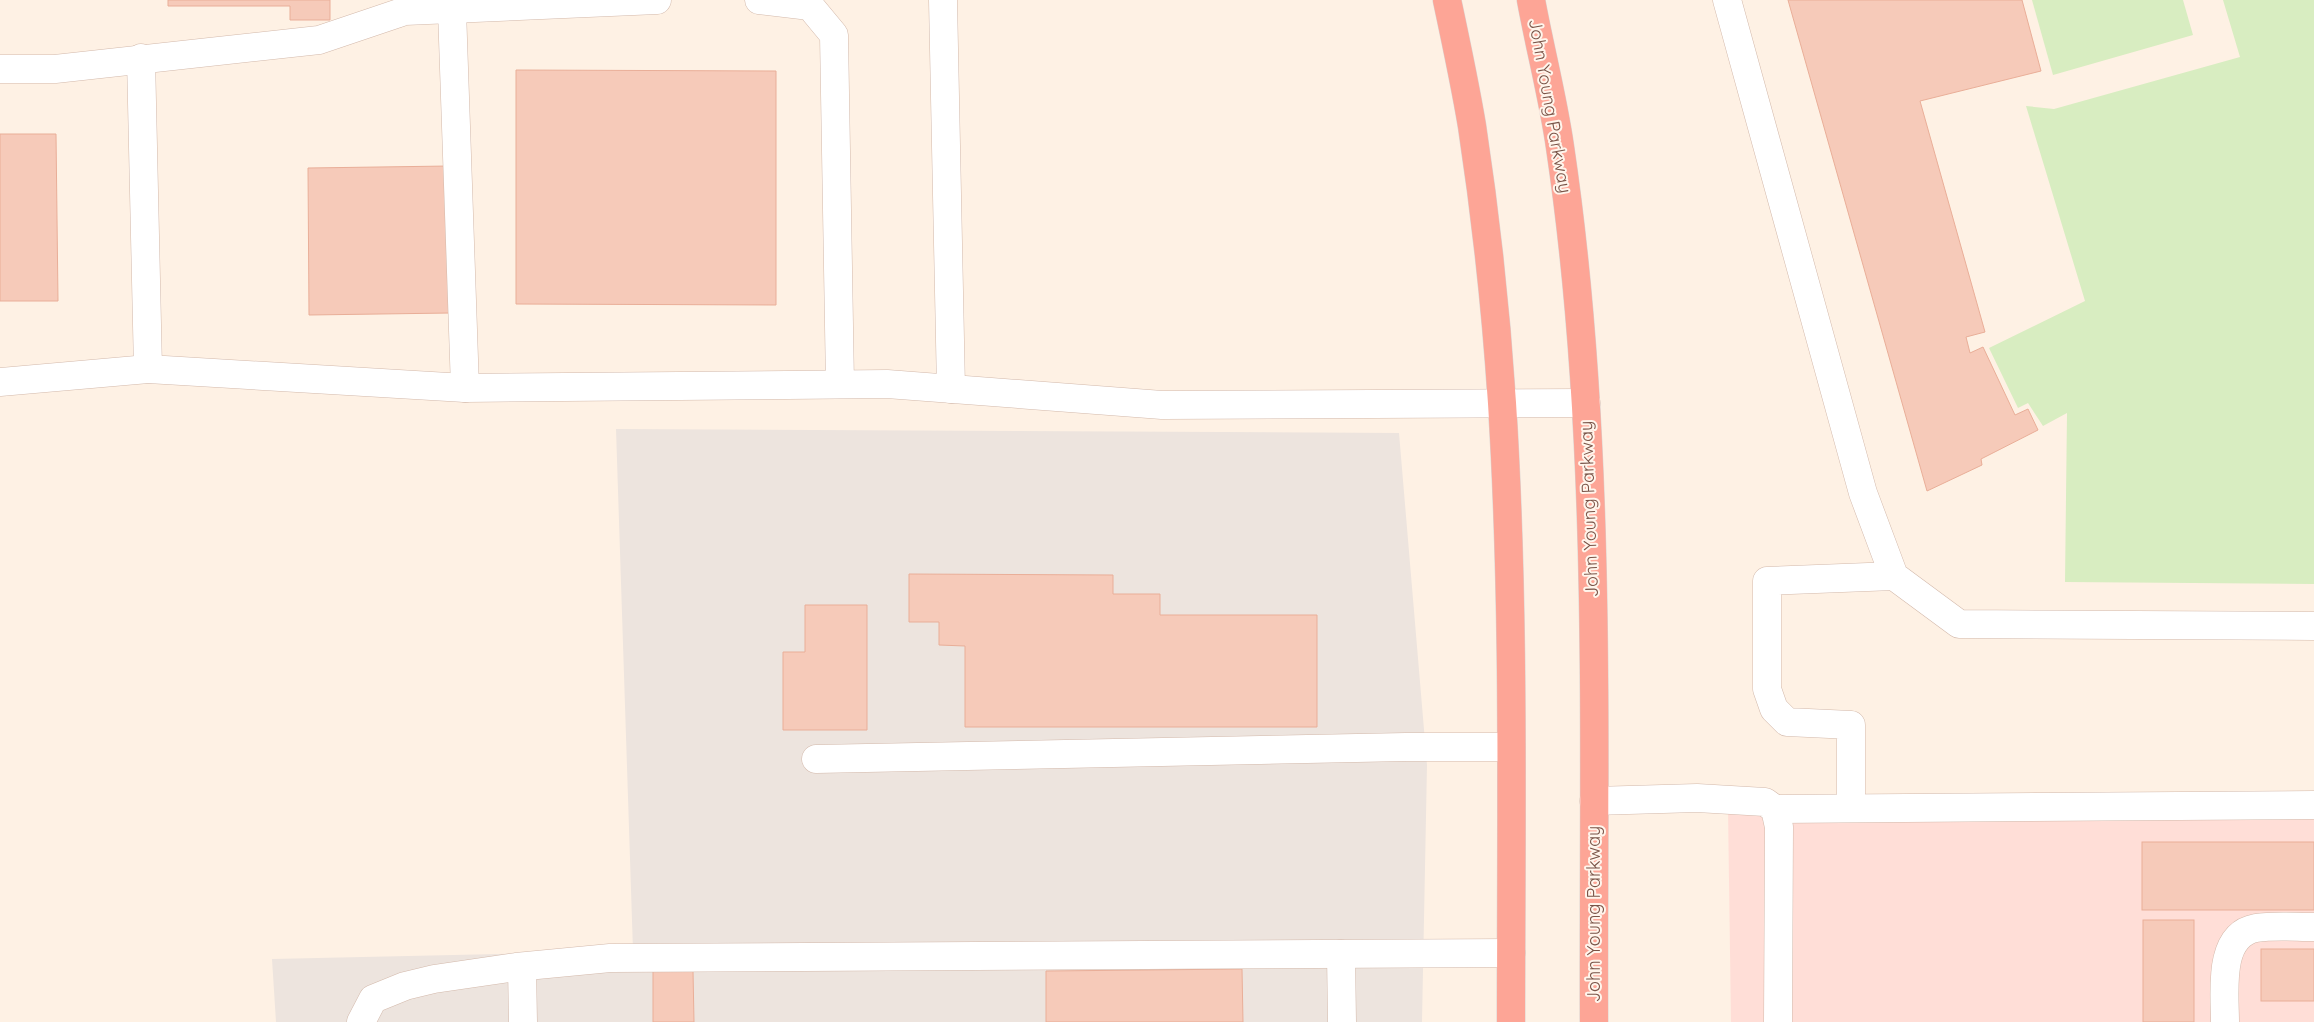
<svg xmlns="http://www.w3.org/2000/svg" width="2314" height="1022" viewBox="0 0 2314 1022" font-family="Quicksand,sans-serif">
<rect width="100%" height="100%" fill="#fef1e4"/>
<path fill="#ffded7" d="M1728 809 2314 815V1022H1731Z"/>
<path fill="#ede4de" d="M616 429 1399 433 1427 765 1422 1022H276L272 959 633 951Z"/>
<g fill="#d8edc1">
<path d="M2032 0H2183L2193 35 2053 75Z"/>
<path d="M2223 0H2314V584L2065 582 2067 413 2043 426 2028 403 2018 408 1989 348 2085 301 2026 106 2054 109 2240 57Z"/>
</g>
<g fill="#f6cab9" stroke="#e9ae98">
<path d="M168 0H330V20H290V6H168Z"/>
<path d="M1788 0H2022L2041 71 1920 101 1985 332 1966 337 1970 353 1983 347 2015 415 2028 409 2038 430 1981 459 1982 465 1927 491Z"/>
<path d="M516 70 776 71V305L516 304Z"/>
<path d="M0 134H56L58 301H0Z"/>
<path d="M449 166 450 313 309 315 308 168Z"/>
<path d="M909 574 1113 575V594H1160V615H1317V727H965V646L939 645V622H909Z"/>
<path d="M805 605H867V730H783V652H805Z"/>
<rect x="2142" y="842" width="172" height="68"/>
<rect x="2143" y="920" width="51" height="102"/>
<rect x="2261" y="949" width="53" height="52"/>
<path d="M1242 969 1243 1022H1046V971Z"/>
<path d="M653 971H693L694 1022H653Z"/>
</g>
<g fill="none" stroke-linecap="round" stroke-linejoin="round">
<g stroke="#d3b9ab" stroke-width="29">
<g id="minor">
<path d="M759 0 810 6 834 35 840 384"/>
<path d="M943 0 951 389"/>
<path d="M1727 0 1863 493 1894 576 1959 624 2314 626"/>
<path d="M452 10 465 388"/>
<path d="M141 58 148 369"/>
<path d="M0 69H55L319 40 405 11 657 0"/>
<path d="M0 382 148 369 465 388 887 384 1162 405 1586 403"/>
<path d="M816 759 1406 747H1511"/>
<path d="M1594 801 1697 798 1765 802 1775 809 1779 827 1778 1022"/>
<path d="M1851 807V725L1787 722 1774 709 1767 689V581L1894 576"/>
<path d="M1775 809 2314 805"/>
<path d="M1341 954 1342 1022"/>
<path d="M522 967 523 1022"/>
<path d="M361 1022 373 999 405 986 434 979 516 967 610 958 1511 953"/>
<path d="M2225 1022C2225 993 2217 935 2256 928 2274 925 2295 927 2314 927"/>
</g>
</g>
<g stroke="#dcd2cf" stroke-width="29">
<g id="highway">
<path d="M1447 0C1456 42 1465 84 1472 126 1486 218 1496 311 1502 403 1515 609 1511 816 1511 1022"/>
<path d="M1531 0C1540 49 1553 98 1560 147 1603 436 1593 731 1594 1022"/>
</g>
</g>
<use href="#minor" stroke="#fff" stroke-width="28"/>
<use href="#highway" stroke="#fda596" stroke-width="28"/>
</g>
<g text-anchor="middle" stroke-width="4" stroke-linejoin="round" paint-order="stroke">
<g font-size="18" fill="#795347" stroke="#fff5ec">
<text transform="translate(1550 106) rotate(80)" y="6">John Young Parkway</text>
<text transform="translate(1589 509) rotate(-92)" y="6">John Young Parkway</text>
<text transform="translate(1594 914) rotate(-90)" y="6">John Young Parkway</text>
</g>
</g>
</svg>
